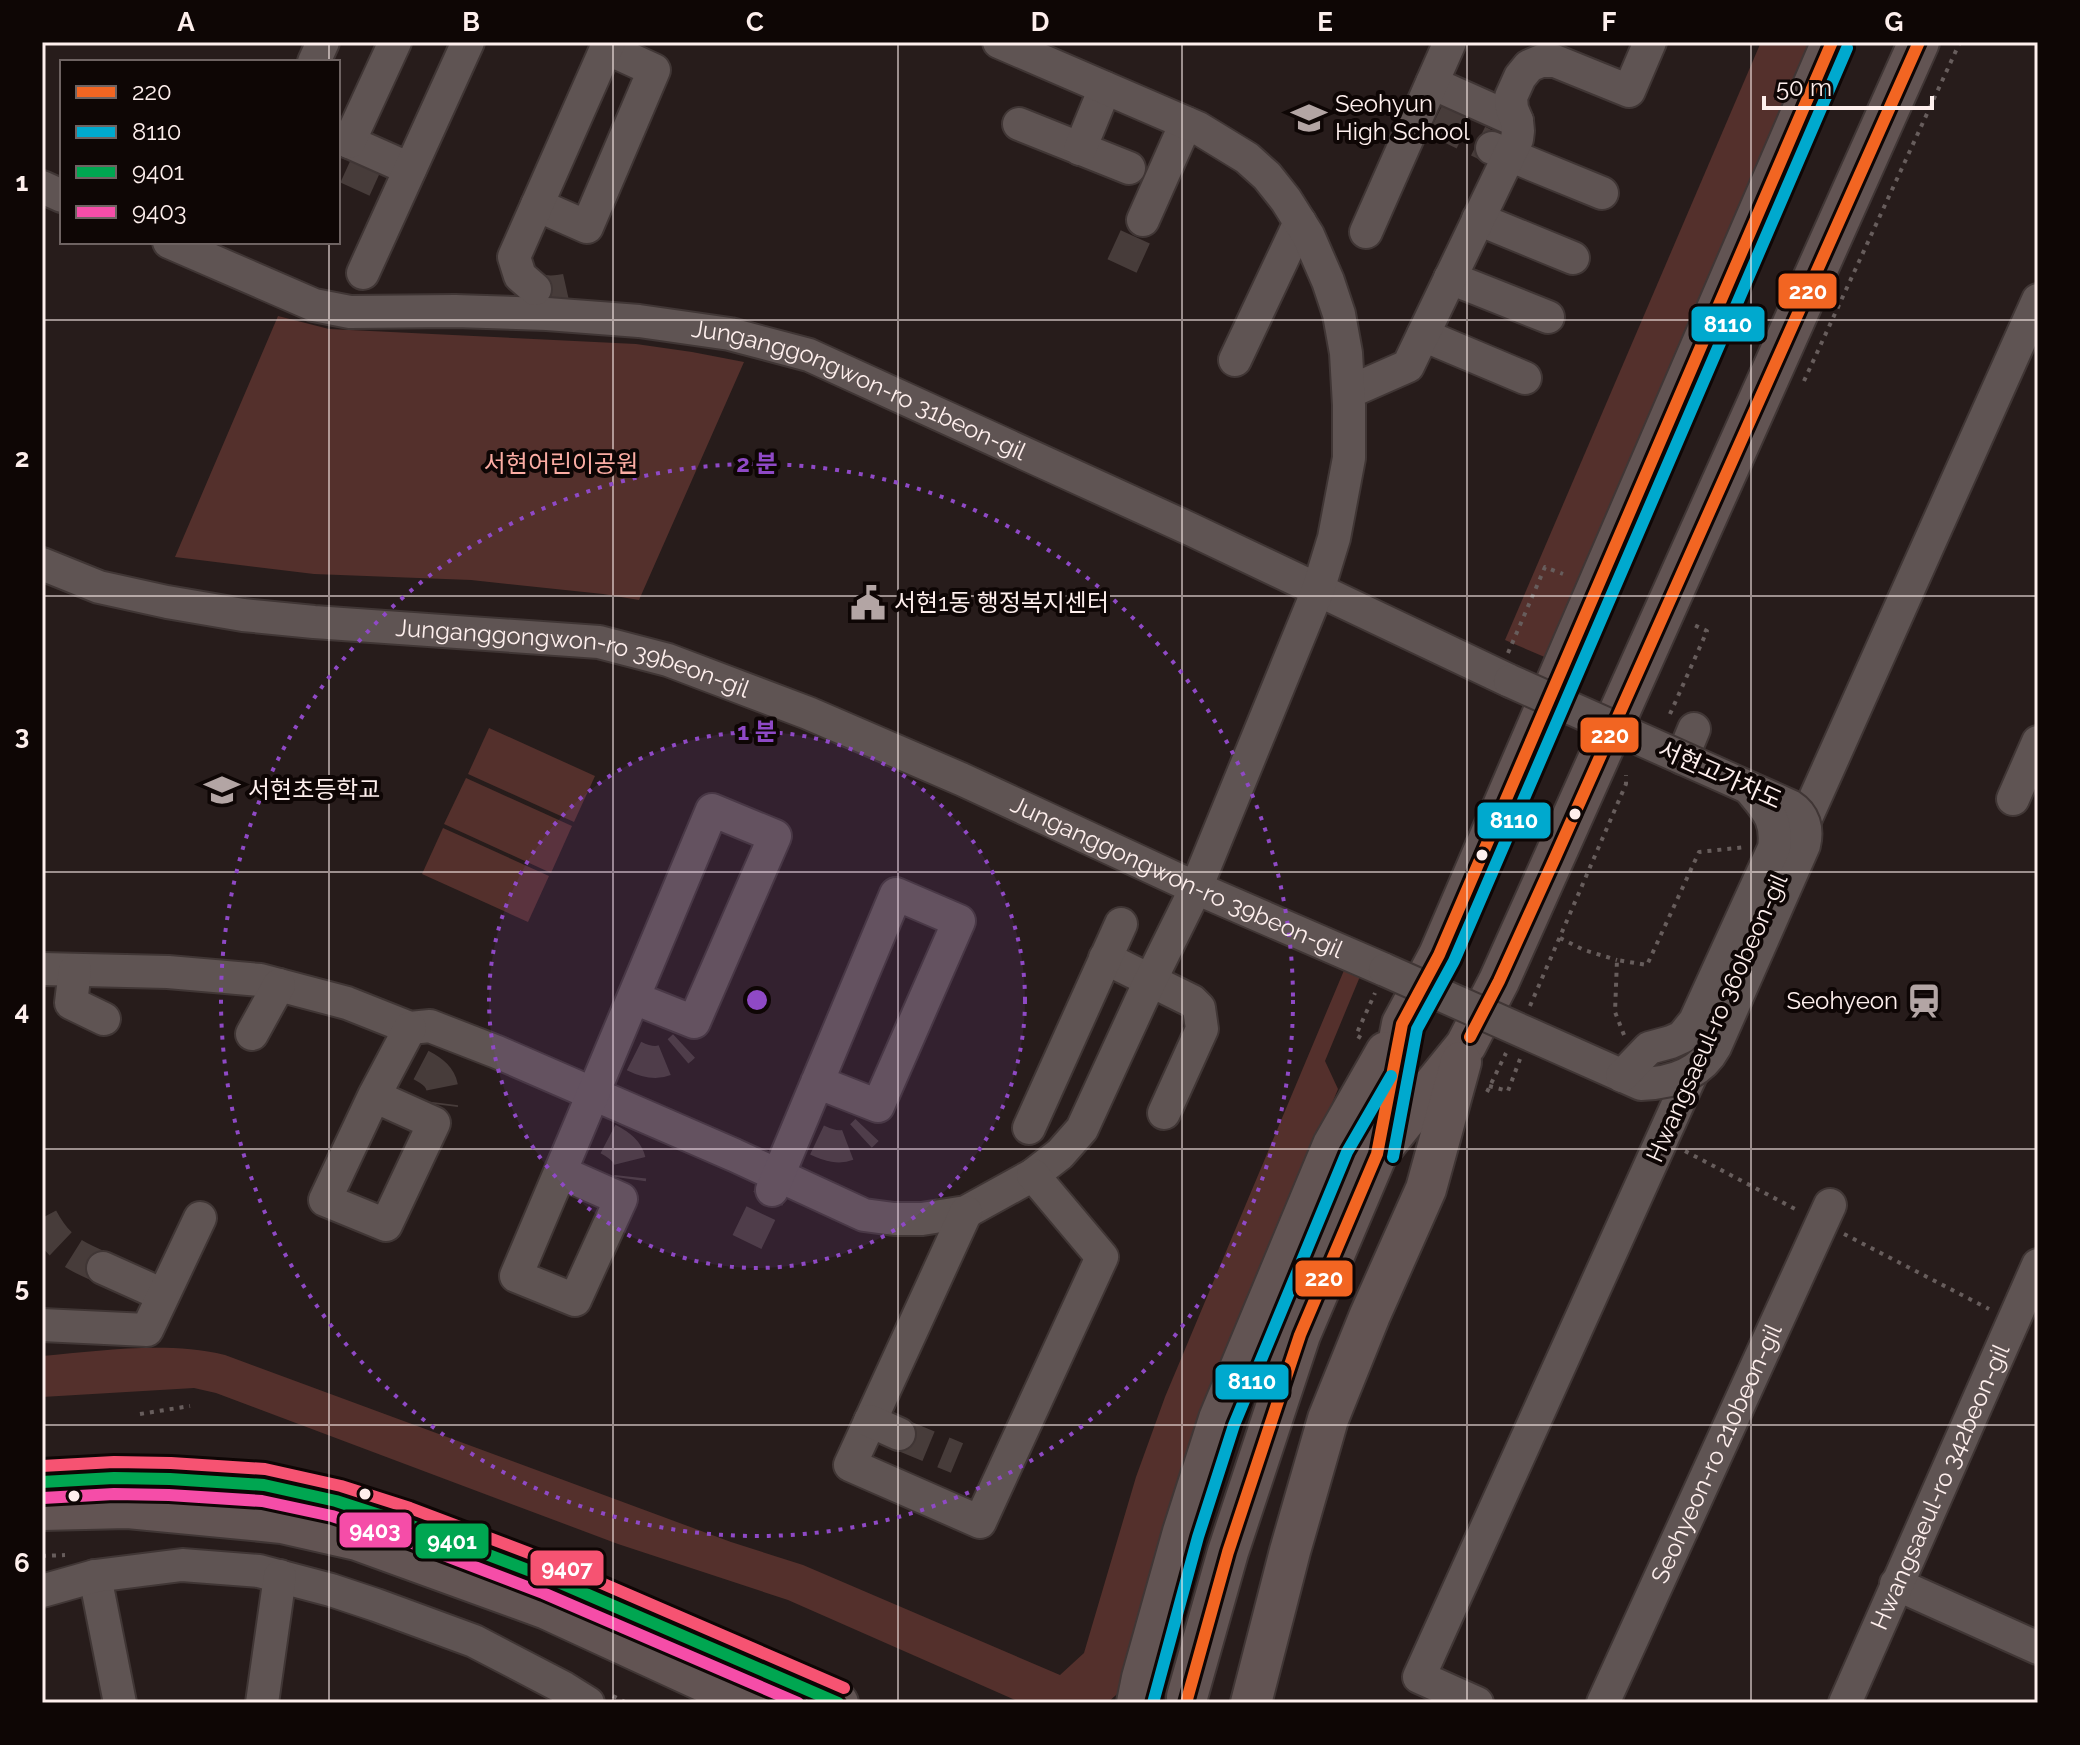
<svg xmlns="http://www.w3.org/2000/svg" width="2080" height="1745" viewBox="0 0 2080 1745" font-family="Raleway,'Noto Sans KR',sans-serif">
<rect width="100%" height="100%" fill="#271c1b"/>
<g fill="#54302c">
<path d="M1761 42H1819L1554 661 1505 640Z"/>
<path d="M278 316 329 329 636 344 692 352 744 362 639 600 603 594 471 580 314 574 175 557Z"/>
<path d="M489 728 595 776 574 822 468 774Z"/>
<path d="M466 778 572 826 551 873 444 824Z"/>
<path d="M443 828 549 876 528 922 422 874Z"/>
<path d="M1345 968 1361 974 1325 1061 1338 1089 1200 1421 1124 1688 1107 1703H1022L788 1600 618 1544 216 1393 194 1388 42 1397V1356C102 1351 165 1341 225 1355L731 1542 803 1565 1060 1675 1084 1653 1136 1477 1165 1397Z"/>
</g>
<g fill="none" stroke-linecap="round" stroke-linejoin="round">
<g stroke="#473c3a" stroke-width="32" stroke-dasharray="32 16" stroke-linecap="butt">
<path d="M1435 120 1492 148"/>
<path d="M347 168 389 187"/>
<path d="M1122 266 1143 220"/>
<path d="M535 289C550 294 562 291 577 287"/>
<path d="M634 1056C656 1067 666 1063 684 1046"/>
<path d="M421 1065C440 1075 445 1083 442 1105"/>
<path d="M608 1139C627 1149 633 1157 630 1179"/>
<path d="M817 1140C840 1151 850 1148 867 1130"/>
<path d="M42 1218C58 1248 73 1255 103 1268"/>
<path d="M747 1242 772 1190"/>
<path d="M899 1434 957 1458"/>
</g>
<g stroke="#403635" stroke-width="36">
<g id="minor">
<path d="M314 62 323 42"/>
<path d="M1432 83 1517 121"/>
<path d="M1019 124 1129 168"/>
<path d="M338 137 410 169"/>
<path d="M349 142 395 42"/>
<path d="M1492 148 1602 193"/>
<path d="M1080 149 1105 88"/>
<path d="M42 187 62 196"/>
<path d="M537 205 587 227 654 70 606 48"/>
<path d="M1478 219 1573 258"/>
<path d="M1143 220 1186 123"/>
<path d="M1366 232 1450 42"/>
<path id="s1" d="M169 242 314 305 350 312 455 311 547 314 639 321 730 334 809 355 1190 529 1510 681"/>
<path d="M363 273 468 42"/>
<path d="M1450 278 1548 317"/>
<path d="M535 289 520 276 514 257 609 42"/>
<path d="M1423 335 1525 378"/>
<path d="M1235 360 1300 222"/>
<path d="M1349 392 1408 366 1517 139 1518 131 1517 121 1512 109 1511 97 1520 77 1529 66 1541 61H1555L1629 91 1650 42"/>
<path id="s2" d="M42 564 99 587 167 602 243 615 314 622 599 642 668 660 808 713 961 779 1196 888 1385 970"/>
<path d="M1682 758 1694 729"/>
<path d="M2013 799 2038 742"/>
<path d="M1794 845 2038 300"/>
<path d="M1105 958 1192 1001 1199 1008 1202 1029 1164 1113"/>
<path d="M42 969 168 972 260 980 347 1003 410 1028 430 1026 497 1052 734 1155 864 1215 894 1219H922L966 1212 1033 1175 1060 1154 1082 1129 1150 981 1196 888 1318 590 1334 538 1349 458V405L1346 353 1339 314 1328 281 1308 235 1286 200 1267 176 1247 158 1198 128 999 42"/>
<path d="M75 970 71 1003 104 1019"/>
<path d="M252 1034 279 985"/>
<path d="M374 1096 434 1123 386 1225 325 1200 374 1096 410 1028"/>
<path d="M1029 1128 1121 924"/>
<path d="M560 1172 621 1199 575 1300 516 1276C582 1121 647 966 712 810L775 836 694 1022 634 998"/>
<path d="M772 1190 896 894 959 921 878 1106 817 1082"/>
<path d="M966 1212 850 1465 980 1522 1102 1257 1033 1175"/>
<path d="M103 1268 163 1295"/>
<path d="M42 1325 147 1330 200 1218"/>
<path d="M870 1421 899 1434"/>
<path d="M95 1576 120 1703"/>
<path d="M1896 1584 2038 1648"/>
<path d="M42 1591 95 1576 182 1565 259 1571 331 1590 376 1605 474 1641 564 1688 588 1703"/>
<path d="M262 1703 280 1576"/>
<path d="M1477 1703 1419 1677 1700 1055"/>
<path id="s3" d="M1603 1703 1830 1205"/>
<path id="s4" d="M1845 1703 2038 1265"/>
</g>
</g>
<g stroke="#403635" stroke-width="44">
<g id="major">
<path d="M1380 1151 1466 1045 1499 981 1919 42"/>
<path d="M42 1482 114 1478 170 1479 264 1485 336 1501 404 1523 549 1578 838 1703"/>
<path d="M42 1510 128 1508 282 1523 357 1540 547 1609 751 1703"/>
<path d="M1187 1697 1228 1552 1300 1335 1377 1154 1402 1024 1439 955 1832 42"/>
<path d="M1137 1703 1142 1678 1183 1532 1219 1419 1333 1145 1386 1052"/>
<path d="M1251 1703 1290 1551 1328 1419 1370 1315 1426 1189 1461 1062"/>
</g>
</g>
<g stroke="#675d5c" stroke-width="4" stroke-dasharray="4 6" stroke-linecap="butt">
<path d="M1804 381 1960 42"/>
<path d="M1508 653 1545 567 1563 574"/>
<path d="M1670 714 1707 631 1692 624"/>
<path d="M1560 938 1584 950 1617 960"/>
<path d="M1530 1006 1626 784V775"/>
<path d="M1624 1035 1615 1012 1617 960 1647 965 1699 852 1746 847"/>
<path d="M1361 1038 1356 1035 1375 993"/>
<path d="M1489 1086 1508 1091 1520 1059"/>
<path d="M1487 1092 1506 1053"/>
<path d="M1685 1151 1797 1210"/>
<path d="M1844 1234 1989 1309"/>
<path d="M140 1414 190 1406"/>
<path d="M42 1556 65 1555"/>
<path d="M613 1696 627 1703"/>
</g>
<use href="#minor" stroke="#5f5453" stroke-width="32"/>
<use href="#major" stroke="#625453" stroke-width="40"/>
<g stroke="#403635" stroke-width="36" stroke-linecap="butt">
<g id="minor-bridge">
<path d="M1385 970 1641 1084C1671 1083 1700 1075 1715 1047L1804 845C1808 829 1804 815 1790 806L1510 681"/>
<path d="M1622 1076 1649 1048 1671 1042 1682 1037 1695 1021 1774 848C1778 819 1766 809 1749 788"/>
</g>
</g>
<use href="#minor-bridge" stroke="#5f5453" stroke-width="32"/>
<g stroke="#0e0605" stroke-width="18">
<g id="bus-1">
<path d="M1470 1037 1499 981 1554 860 1919 42"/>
<path d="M1186 1703 1228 1552 1300 1335 1377 1154 1402 1024 1439 955 1832 42"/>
</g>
</g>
<g stroke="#0e0605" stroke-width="18">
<g id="bus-2">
<path d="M1393 1157 1417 1029 1454 961 1847 48"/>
<path d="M1153 1703 1198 1537 1234 1425 1347 1152 1391 1076"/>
</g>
</g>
<g stroke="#0e0605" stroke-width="18">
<path id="bus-3" d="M42 1482 114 1478 170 1479 264 1485 336 1501 404 1523 549 1578 838 1703"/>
</g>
<g stroke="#0e0605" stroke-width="18">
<path id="bus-4" d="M43 1498 114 1494 169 1495 262 1501 332 1516 399 1538 543 1593 798 1703"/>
</g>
<g stroke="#0e0605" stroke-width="18">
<path id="bus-5" d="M42 1466 114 1462 171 1463 265 1469 341 1486 410 1508 555 1563 844 1688"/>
</g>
<use href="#bus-1" stroke="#f26522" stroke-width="12"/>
<use href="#bus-2" stroke="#00a9ce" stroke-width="12"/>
<use href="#bus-3" stroke="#00a651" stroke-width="12"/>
<use href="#bus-4" stroke="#f54da8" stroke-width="12"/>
<use href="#bus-5" stroke="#f65372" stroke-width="12"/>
</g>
<path fill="none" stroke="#feefed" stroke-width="2" stroke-opacity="0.55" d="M329 42V62M613 42V1703M898 42V1703M1182 42V1703M1467 42V1703M1751 42V1703M329 242V1703M42 320H2038M42 596H2038M42 872H2038M42 1149H2038M42 1425H2038"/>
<circle cx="757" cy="1000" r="268" fill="#8f49c6" fill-opacity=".12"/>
<g fill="none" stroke="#8f49c6" stroke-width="4" stroke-dasharray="4 8">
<circle cx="757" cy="1000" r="268"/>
<circle cx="757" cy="1000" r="536"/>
</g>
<defs>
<g id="school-bare" transform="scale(2.76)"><path d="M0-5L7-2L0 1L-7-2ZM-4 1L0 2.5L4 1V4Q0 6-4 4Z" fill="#b3a5a4" stroke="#0e0605" stroke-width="2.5" paint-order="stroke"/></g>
<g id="civic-bare" transform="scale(2.76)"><path d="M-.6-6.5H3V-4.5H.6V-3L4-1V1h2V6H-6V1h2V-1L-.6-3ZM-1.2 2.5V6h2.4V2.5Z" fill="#b3a5a4" stroke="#0e0605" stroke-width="2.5" paint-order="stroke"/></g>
<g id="station-bare" transform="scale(2.76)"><path d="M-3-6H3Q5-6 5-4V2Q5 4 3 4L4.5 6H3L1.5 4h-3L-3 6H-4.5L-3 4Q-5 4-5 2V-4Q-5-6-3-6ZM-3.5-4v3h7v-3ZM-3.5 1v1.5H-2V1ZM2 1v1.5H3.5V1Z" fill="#b3a5a4" stroke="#0e0605" stroke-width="2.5" paint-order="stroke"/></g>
</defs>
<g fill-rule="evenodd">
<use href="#school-bare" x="1309" y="118"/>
<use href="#civic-bare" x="868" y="603"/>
<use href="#school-bare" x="222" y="790"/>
<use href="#station-bare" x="1924" y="1001"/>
</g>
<g fill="#feefed" stroke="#0e0605" stroke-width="3">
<circle cx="1575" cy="814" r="7"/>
<circle cx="1482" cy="855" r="7"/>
<circle cx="365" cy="1494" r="7"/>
<circle cx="74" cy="1496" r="7"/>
</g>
<g text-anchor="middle" stroke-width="8" stroke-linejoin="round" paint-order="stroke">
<g font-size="24" fill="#feefed" stroke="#0e0605" text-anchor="start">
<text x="1335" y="112">Seohyun<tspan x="1335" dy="28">High School</tspan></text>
<text x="894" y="611">서현1동 행정복지센터</text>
<text x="248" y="798">서현초등학교</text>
<text x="1898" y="1009" text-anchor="end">Seohyeon</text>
</g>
<g font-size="24" fill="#feefed" stroke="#0e0605">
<text dy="8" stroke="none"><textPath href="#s1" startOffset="716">Junganggongwon-ro 31beon-gil</textPath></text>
<text dy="8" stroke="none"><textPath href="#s2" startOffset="542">Junganggongwon-ro 39beon-gil</textPath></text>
<text transform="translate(1720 775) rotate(24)" y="8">서현고가차도</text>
<text dy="8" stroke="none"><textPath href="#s2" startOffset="1190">Junganggongwon-ro 39beon-gil</textPath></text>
<text transform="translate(1717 1018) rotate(-66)" y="8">Hwangsaeul-ro 360beon-gil</text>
<text dy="8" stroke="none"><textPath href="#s3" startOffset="274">Seohyeon-ro 210beon-gil</textPath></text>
<text dy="8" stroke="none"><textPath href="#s4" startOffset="236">Hwangsaeul-ro 342beon-gil</textPath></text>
</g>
<g font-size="24" fill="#fcada4" stroke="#0e0605">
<text x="561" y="472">서현어린이공원</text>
</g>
</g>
<circle cx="757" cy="1000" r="12" fill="#8f49c6" stroke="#0e0605" stroke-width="4"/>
<g font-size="24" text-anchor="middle" font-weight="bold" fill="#8f49c6" stroke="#0e0605" stroke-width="8" stroke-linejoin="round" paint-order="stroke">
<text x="757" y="472">2 분</text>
<text x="757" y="740">1 분</text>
</g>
<g stroke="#0e0605" stroke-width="3">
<rect x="1777" y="272" width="61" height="38" rx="8" fill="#f26522"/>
<rect x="1690" y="305" width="76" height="38" rx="8" fill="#00a9ce"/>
<rect x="1579" y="716" width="61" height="38" rx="8" fill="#f26522"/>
<rect x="1476" y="801" width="76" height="39" rx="8" fill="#00a9ce"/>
<rect x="1294" y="1259" width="60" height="39" rx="8" fill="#f26522"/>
<rect x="1214" y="1363" width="76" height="38" rx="8" fill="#00a9ce"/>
<rect x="338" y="1511" width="75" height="38" rx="8" fill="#f54da8"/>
<rect x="414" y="1522" width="76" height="38" rx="8" fill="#00a651"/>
<rect x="529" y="1549" width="76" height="38" rx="8" fill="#f65372"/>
</g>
<g font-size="22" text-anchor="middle" font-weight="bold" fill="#fff">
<text x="1808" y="299">220</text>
<text x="1728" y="332">8110</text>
<text x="1610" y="743">220</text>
<text x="1514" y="828">8110</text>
<text x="1324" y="1286">220</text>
<text x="1252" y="1389">8110</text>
<text x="375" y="1538">9403</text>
<text x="452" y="1549">9401</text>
<text x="567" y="1576">9407</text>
</g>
<rect width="2080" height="1745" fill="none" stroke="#0e0605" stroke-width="88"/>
<rect x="60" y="60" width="280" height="184" fill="#0e0605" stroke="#6e6362" stroke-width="2"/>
<rect x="76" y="86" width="40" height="12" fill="#f26522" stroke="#6e6362" stroke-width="2"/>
<text x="132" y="100" font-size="24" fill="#feefed">220</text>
<rect x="76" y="126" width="40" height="12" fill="#00a9ce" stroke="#6e6362" stroke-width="2"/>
<text x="132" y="140" font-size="24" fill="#feefed">8110</text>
<rect x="76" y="166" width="40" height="12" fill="#00a651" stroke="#6e6362" stroke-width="2"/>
<text x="132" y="180" font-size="24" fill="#feefed">9401</text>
<rect x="76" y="206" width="40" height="12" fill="#f54da8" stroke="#6e6362" stroke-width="2"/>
<text x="132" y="220" font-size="24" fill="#feefed">9403</text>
<path d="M1764 96v12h168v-12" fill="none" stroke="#feefed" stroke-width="4"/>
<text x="1776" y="96" font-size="24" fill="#feefed" stroke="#0e0605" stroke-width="6" paint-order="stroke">50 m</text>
<rect x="44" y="44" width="1992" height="1657" fill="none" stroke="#feefed" stroke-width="3"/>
<g font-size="26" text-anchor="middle" font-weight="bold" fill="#feefed">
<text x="186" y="31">A</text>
<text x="471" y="31">B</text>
<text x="755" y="31">C</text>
<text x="1040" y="31">D</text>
<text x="1325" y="31">E</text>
<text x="1609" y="31">F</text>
<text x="1894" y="31">G</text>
<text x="22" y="191">1</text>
<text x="22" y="467">2</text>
<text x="22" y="744">3</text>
<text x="22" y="1020">4</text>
<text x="22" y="1296">5</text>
<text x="22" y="1572">6</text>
</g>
</svg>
